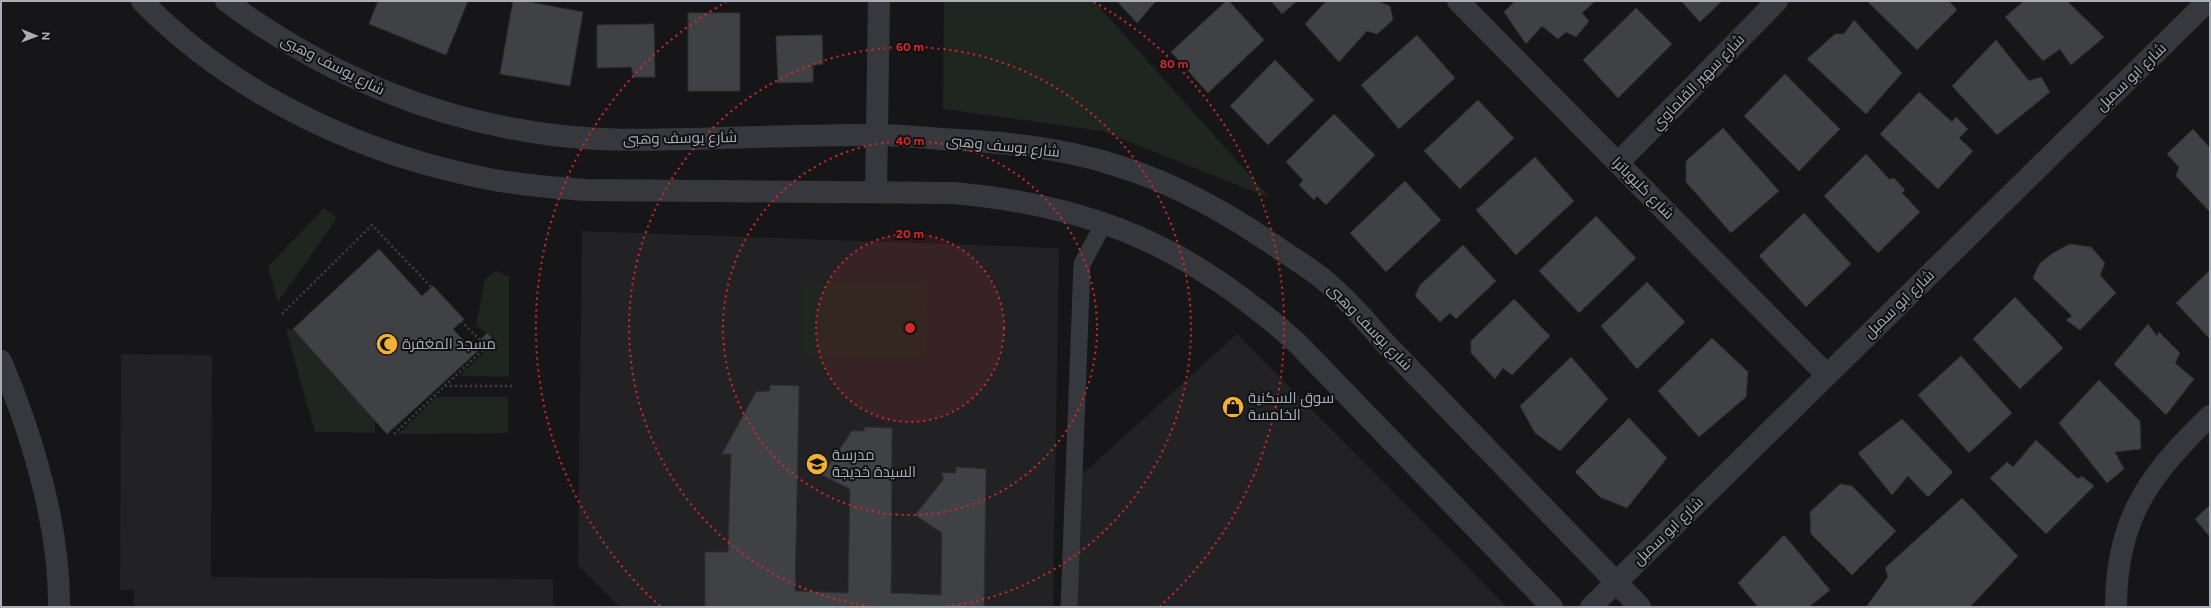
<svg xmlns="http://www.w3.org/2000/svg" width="2211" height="608" viewBox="0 0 2211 608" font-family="Figtree,Cairo,sans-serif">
<rect width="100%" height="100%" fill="#161618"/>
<g fill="#222225">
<path d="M582 231 1059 248 1053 607H620L578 565Z"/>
<path d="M1237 334 1507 607H1076L1077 479Z"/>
<path d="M121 354 212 355 211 577 553 579V607H134V590H120Z"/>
</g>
<g fill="#1e261f">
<path d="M944 1H1094L1270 198 1102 131 943 109Z"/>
<path d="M324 208 337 218 278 302 268 267Z"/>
<path d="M496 271 509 276V377L460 376 496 340 476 325 485 279Z"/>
<path d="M802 281 927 282 926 358 802 357Z"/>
<path d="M293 329 375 420V433L315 432 286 330Z"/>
<path d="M436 397H508V433L398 434Z"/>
</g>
<g fill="#404145" stroke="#303034">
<path d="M378 1H468L446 55 369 24Z"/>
<path d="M513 1H524L583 12 570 86 500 74Z"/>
<path d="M1117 1H1156L1137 23Z"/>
<path d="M1226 1H1229L1264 40 1208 93 1171 52Z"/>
<path d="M1271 1H1297L1282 14Z"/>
<path d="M1326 1H1377L1390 6 1393 20 1377 34 1367 31 1339 62 1305 24Z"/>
<path d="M1515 1H1595L1582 13 1589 21 1576 37 1566 32 1558 39 1542 26 1526 44 1504 12Z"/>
<path d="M1681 1H1722L1700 22Z"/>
<path d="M1867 1H1949L1957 10 1917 50Z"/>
<path d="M2024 1H2067L2104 37 2071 65 2060 49 2043 61 2005 17Z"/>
<path d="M1636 8 1672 44 1618 98 1583 60Z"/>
<rect x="688" y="13" width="52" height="78"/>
<path d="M1854 20 1902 73 1866 114 1807 59 1835 34H1844Z"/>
<path d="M654 24 655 77H634L631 67 597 68V25Z"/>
<path d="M822 35 823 64 813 65V82L778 83 776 36Z"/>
<path d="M1417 35 1455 78 1399 129 1361 85Z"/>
<path d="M1996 40 2029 81 2041 77 2050 92 1997 135 1952 86Z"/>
<path d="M1275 60 1314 100 1268 145 1230 106Z"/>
<path d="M1785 74 1840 129 1799 171 1744 116Z"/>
<path d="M1919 92 1952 122 1956 117 1968 129 1959 138 1973 151 1938 189 1880 134Z"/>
<path d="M1478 100 1514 138 1460 189 1424 151Z"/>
<path d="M1334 114 1375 155 1326 205 1317 196 1314 200 1299 185 1303 180 1286 162Z"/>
<path d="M1723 128 1779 191 1731 233 1686 182V161Z"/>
<path d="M2193 129 2210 148V212L2176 176 2179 167 2167 154Z"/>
<path d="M1866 154 1889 179 1894 178 1905 190 1902 193 1920 212 1878 253 1824 196Z"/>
<path d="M1535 157 1574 201 1516 255 1476 210Z"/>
<path d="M1405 181 1441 220 1386 272 1350 233Z"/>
<path d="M1804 213 1851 264 1806 307 1759 256Z"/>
<path d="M1596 216 1636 258 1579 313 1539 271Z"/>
<path d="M2070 244 2091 247 2105 263 2100 275 2116 293 2080 330 2066 320 2072 316 2033 278 2040 263 2053 253Z"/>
<path d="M1463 245 1496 281 1456 319 1450 313 1440 322 1415 296 1420 285Z"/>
<path d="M379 249 422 296 433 286 464 319 453 329 471 349 487 333 492 338 387 434 293 329Z"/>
<path d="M2210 270V339L2176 303Z"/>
<path d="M1647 282 1685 322 1637 369 1601 326Z"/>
<path d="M2015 297 2063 348 2020 389 1973 339Z"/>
<path d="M1514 299 1550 336 1512 375 1503 368 1495 379 1471 353V341Z"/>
<path d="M2148 324 2157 336 2159 332 2180 353 2175 363 2194 379 2166 415 2114 364Z"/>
<path d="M1712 338 1748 372 1746 397 1699 437 1658 391Z"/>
<path d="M1961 356 2012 413 1969 453 1918 395Z"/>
<path d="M1571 357 1608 399 1560 451 1535 433 1520 406Z"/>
<path d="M2099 380 2140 421 2141 449 2115 452 2124 469 2107 483 2059 423Z"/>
<path d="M770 385 799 386 795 591 848 593 850 489 822 475 852 431H865L864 427 892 428 891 593 941 595 942 533 915 515 944 479 941 473H956V467L986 469 984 607H705V552H728L731 454H722L756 392 770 391Z"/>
<path d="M1629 418 1667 458 1627 508 1600 497 1575 472Z"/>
<path d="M1902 419 1953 472 1928 497 1908 476 1892 495 1858 453Z"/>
<path d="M2036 440 2078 479 2082 476 2094 486 2046 534 1990 478 2007 462 2013 467Z"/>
<path d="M1840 484 1852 486 1896 531 1852 575 1811 534 1810 512Z"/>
<path d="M1962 498 2018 556 1970 607H1866L1888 577 1885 568Z"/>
<path d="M2210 505V537L2195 519Z"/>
<path d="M1784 535 1830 590 1809 607H1758L1738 583Z"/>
</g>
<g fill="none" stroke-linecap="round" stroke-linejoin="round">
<g stroke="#3d3f44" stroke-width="2.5" stroke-dasharray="2 3" stroke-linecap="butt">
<path d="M282 314 372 225 431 287"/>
<path d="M461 321 480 340"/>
<path d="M445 386H515"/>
<path d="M394 434 484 349 483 348"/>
</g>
<path stroke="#37383d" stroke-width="17" d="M1069 607 1082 264 1104 223"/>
<g stroke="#37383d" stroke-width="22">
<path d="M1458 1 1827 375"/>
<path d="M1618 163 1777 1"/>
<path d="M876 192 879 1"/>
<path d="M1 361C32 434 60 527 59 607"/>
<path d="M1591 607 2208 1"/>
<path d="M2116 607C2116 519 2149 475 2210 416"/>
</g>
<g stroke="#37383d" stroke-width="22">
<path d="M142 1C229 90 350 149 470 175 508 184 546 187 585 190L954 193C1096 206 1192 248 1298 344L1552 607"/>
<path d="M226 1C323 73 433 120 553 135 599 141 645 140 691 139 752 137 812 135 873 135 896 135 919 137 942 139 1001 142 1059 147 1115 165 1178 184 1234 217 1287 254 1299 262 1312 270 1323 279 1346 298 1365 320 1384 342L1640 607"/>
</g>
</g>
<circle cx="910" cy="328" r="94" fill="#d62828" fill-opacity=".12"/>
<g fill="none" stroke="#d62828" stroke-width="2" stroke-dasharray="2 4">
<circle cx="910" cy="328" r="94"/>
<circle cx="910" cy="328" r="187"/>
<path d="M876 607A281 281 0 1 1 944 607"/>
<path d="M660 606A374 374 0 0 1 726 2M1094 2A374 374 0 0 1 1160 606"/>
</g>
<defs>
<g id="mosque-disc" transform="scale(1.15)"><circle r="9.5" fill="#f2b134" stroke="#111113"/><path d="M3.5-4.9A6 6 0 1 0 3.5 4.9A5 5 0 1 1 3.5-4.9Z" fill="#111"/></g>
<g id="shop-disc" transform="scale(1.15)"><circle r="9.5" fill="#f2b134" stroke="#111113"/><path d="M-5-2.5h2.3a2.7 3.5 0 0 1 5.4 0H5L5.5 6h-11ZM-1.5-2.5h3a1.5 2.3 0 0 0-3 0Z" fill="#111"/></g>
<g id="school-disc" transform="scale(1.15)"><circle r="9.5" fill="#f2b134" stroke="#111113"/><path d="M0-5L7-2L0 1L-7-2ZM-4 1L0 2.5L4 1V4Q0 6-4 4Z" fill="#111"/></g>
</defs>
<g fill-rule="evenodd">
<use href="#mosque-disc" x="387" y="344"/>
<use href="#shop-disc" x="1233" y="407"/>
<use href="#school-disc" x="817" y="464"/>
</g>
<g text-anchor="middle" stroke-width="4" stroke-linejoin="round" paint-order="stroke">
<g font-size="15" fill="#a8adb8" stroke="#111113">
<text transform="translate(333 65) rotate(27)" y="5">شارع يوسف وهبى</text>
<text transform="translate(2131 77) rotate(-44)" y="5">شارع ابو سمبل</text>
<text transform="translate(1698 82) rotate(-46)" y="5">شارع سهير القلماوي</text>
<text transform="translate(680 138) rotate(-1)" y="5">شارع يوسف وهبى</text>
<text transform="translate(1003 146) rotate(6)" y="5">شارع يوسف وهبى</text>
<text transform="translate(1643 188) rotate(45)" y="5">شارع كليوباترا</text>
<text transform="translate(1899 304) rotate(-44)" y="5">شارع ابو سمبل</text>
<text transform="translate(1370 327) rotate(46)" y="5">شارع يوسف وهبى</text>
<text transform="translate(1668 531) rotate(-44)" y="5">شارع ابو سمبل</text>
</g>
<g font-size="15" fill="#a8adb8" stroke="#111113" text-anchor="start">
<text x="402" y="349">مسجد المغفرة</text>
<text x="1248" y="403">سوق السكنية<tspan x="1248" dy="17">الخامسة</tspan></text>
<text x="832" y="460">مدرسة<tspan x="832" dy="17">السيدة خديجة</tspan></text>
</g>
</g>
<circle cx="910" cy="328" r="6" fill="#d62828" stroke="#111113" stroke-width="2"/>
<g font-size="12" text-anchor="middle" font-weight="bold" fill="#d62828" stroke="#111113" stroke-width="4" stroke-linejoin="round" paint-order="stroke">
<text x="910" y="51">60 m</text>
<text x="1174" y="68">80 m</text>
<text x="910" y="145">40 m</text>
<text x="910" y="238">20 m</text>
</g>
<rect width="2211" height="608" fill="none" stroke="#a8adb8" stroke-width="4"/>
<g transform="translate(36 36) rotate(91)" stroke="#111113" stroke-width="3" paint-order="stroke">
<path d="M0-3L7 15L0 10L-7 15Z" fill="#a8adb8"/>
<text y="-6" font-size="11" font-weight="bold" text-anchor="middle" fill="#a8adb8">N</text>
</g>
</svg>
